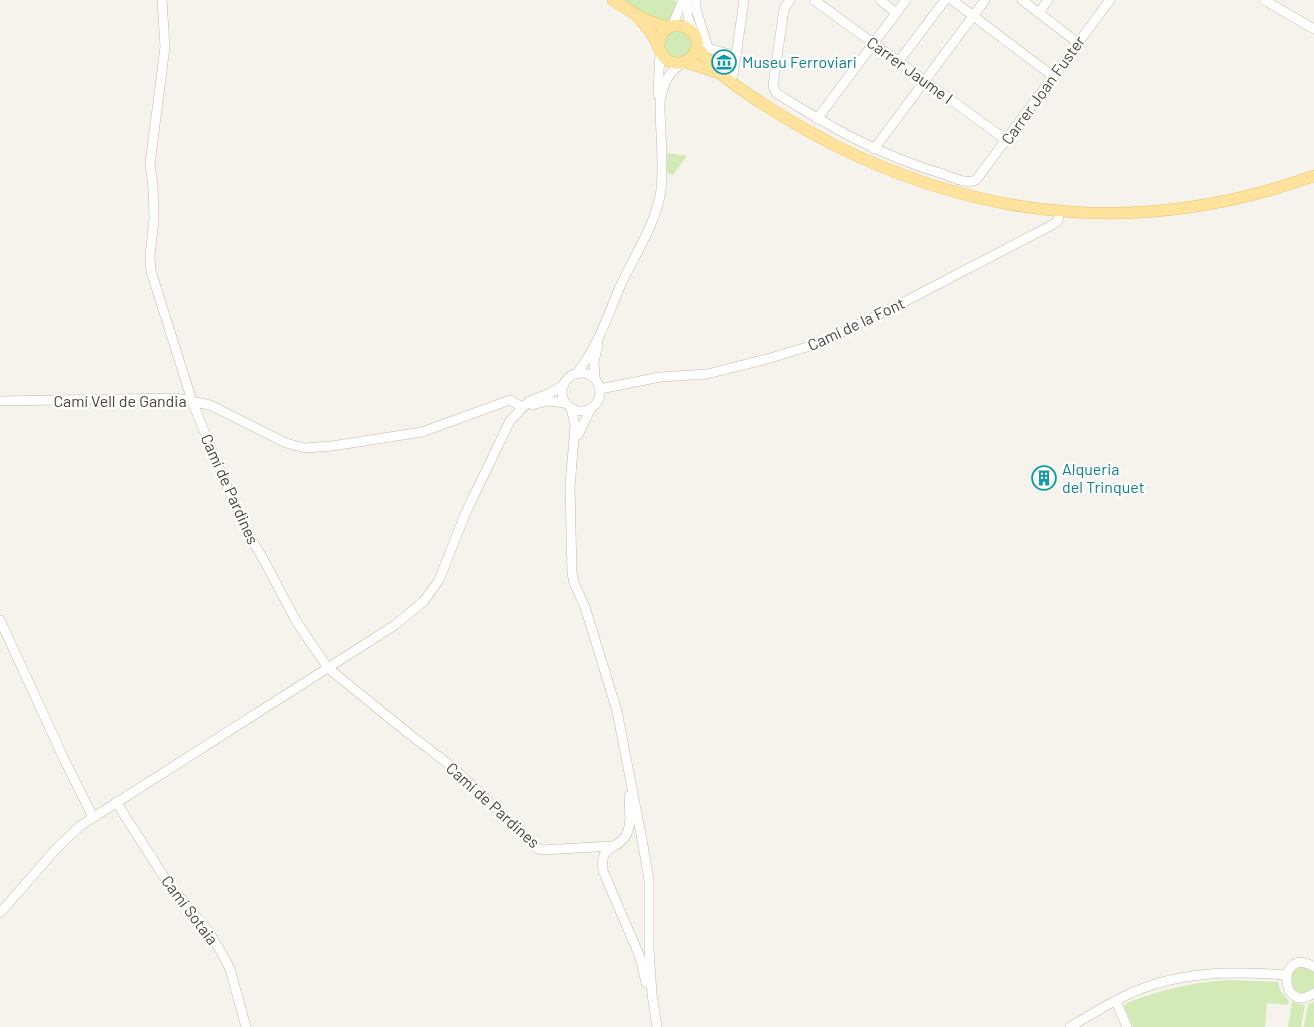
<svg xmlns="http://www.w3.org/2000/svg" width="1314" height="1027" viewBox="0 0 1314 1027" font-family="Barlow,sans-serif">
<rect width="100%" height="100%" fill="#f6f3ec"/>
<g fill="#d2eab5">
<path d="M624 0H673L678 3 673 19C657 27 637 9 624 0Z"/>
<path d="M682 29 692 40C691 57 682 62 667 55L662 41 667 32Z"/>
<path d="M667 153 687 156 673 175 668 173 667 171Z"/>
<circle cx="1303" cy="980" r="13"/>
<path d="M1229 980 1278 982 1280 990 1289 1001 1288 1005 1267 1003 1265 1027H1133L1124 1006 1127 1003C1160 990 1194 982 1229 980Z"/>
<path d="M1292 1002 1305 1005 1301 1027H1288Z"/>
<path d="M1314 1002V1027H1304L1308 1004Z"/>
</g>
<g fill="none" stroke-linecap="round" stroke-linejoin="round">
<g stroke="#c2bbae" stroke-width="10">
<g id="minor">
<path d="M162 0 165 47 150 164 153 186 154 219 150 256 151 271 192 401 219 468 245 528 266 564 296 621 328 668 408 733 455 769 537 848 542 850 613 846"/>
<path d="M687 0 688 17 694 34"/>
<path d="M696 0V9L708 48 736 56 744 0"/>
<path d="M790 0 784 9 773 85 776 93C832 128 879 155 943 174 952 177 966 185 976 180L1110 0"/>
<path d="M814 0 1006 140"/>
<path d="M880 0 896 13"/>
<path d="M952 0 1054 77"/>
<path d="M1022 0 1078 43"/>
<path d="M1264 0 1314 29"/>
<path d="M1039 13 1048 0"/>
<path d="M672 26 683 0"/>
<path d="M899 61 945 0"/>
<path d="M733 75 736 56"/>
<path d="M658 94 660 52"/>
<path d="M817 119 906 0"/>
<path d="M874 149 985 0"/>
<circle cx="581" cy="392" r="19"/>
<path d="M576 374C596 350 607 318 619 289 633 257 656 225 661 190 664 161 660 131 660 102 663 85 668 71 683 63"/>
<path d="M595 379 594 362 598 344"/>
<path d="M600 389 660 377 707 374 767 359 820 343 902 303 1050 226 1058 221 1059 211"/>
<path d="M0 401 176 398 210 405 286 443 305 448 332 446 422 432 510 400 522 407"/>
<path d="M532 405 548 401 566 403"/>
<path d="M571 408 575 425 570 487 572 573 574 583 585 607 617 711 643 845 649 880V949L652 994 657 1027"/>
<path d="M578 435 591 408"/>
<path d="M0 620 64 759 93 817"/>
<path d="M629 796C629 808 633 827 624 838 613 852 600 844 603 871L640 957 646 983"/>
<path d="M116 802 168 883 208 931 220 950 230 969 246 1027"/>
<path d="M0 913 56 849 80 826 395 625 424 601 439 580 466 512 510 421 528 402 550 393 564 385"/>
<path d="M1314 967C1277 944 1279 1017 1314 993"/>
<path d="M1116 1001 1127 1027"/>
<path d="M1070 1027C1089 1016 1107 1004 1127 995 1176 971 1233 971 1286 975"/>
</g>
</g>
<g stroke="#e6c16a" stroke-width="12">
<g id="major">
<path d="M613 0C631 12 648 24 670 27"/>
<path d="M638 16C643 24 650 30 654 38 658 44 659 51 663 56 671 67 689 65 695 52 708 25 658 12 659 46"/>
<path d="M697 47C705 56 713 67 722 75 756 102 796 125 834 145 991 223 1148 235 1314 176"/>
<path d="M686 62 719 73"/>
</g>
</g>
<use href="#minor" stroke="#fff" stroke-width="9"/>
<use href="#major" stroke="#ffe39c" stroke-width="11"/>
</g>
<defs>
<g id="museum-ring" transform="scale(1.25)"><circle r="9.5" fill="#fff" stroke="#0f9aa8" stroke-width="1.5"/><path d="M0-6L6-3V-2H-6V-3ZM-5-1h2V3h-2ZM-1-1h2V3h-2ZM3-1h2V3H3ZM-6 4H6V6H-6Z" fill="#0f9aa8"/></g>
<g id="building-ring" transform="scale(1.25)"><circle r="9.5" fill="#fff" stroke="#0f9aa8" stroke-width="1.5"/><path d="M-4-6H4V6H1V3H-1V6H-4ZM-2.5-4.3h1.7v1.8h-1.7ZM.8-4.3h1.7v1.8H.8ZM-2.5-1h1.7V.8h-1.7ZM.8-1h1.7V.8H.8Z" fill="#0f9aa8"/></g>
</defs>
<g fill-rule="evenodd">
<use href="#museum-ring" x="724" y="62"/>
<use href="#building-ring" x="1044" y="478"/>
</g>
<g text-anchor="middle" stroke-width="4.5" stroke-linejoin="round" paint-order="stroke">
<g font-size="16" fill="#0d838f" stroke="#fff" text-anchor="start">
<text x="742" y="68">Museu Ferroviari</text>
<text x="1062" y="475">Alqueria<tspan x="1062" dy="18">del Trinquet</tspan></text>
</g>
<g font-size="16" fill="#4b4439" stroke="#fff">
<text transform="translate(910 70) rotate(36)" y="6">Carrer Jaume I</text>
<text transform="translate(1043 90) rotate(-54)" y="6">Carrer Joan Fuster</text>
<text transform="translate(856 324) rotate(-25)" y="6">Camí de la Font</text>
<text x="120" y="407">Camí Vell de Gandia</text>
<text transform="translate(230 489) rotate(66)" y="6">Camí de Pardines</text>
<text transform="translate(493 805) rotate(42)" y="6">Camí de Pardines</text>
<text transform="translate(190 910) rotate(53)" y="6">Camí Sotaia</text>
</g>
</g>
</svg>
